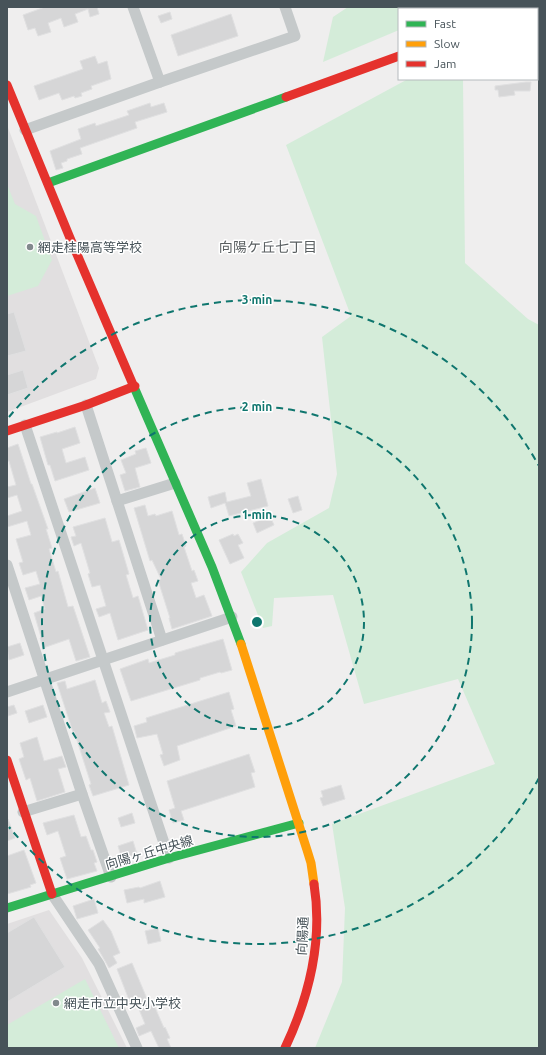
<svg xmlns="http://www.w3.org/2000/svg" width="546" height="1055" viewBox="0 0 546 1055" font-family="Ubuntu,'Noto Sans JP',sans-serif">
<rect width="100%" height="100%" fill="#efeeee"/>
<g fill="#e1dfe0">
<path d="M7 125 99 368 96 379 7 412Z"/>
<path d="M49 910 82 958 127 1048H7V924Z"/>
</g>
<g fill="#d4ecd9">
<path d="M348 7H435L434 9H399V30L323 62 333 17Z"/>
<path d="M408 79H463L465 263 528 319 539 325V1048H315L342 982 345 908 332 824 495 764 458 679 364 704 333 595 274 598 272 626 263 628 241 572 267 543 329 508 337 474 322 337 351 316 286 145Z"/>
<path d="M7 184 15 204 36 216 52 260 38 286 7 296Z"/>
<path d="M85 979 119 1048H7V1025Z"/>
</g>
<g fill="#d6d6d7" stroke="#e0e0e1">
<path d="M45 7H97L99 14 90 17 88 9 75 14 78 22 64 27 61 18 48 23 51 32 38 36 35 28 28 30 23 15Z"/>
<path d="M170 12 172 19 161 23 158 16Z"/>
<path d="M231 14 238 36 178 56 171 35Z"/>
<path d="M95 56 98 64 107 61 111 79 91 86 92 89 81 93 82 96 75 98 74 96 62 100 59 93 39 100 34 86 83 69 80 61Z"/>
<path d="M526 82H531L530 91H514L515 95 499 97 498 90H495V86Z"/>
<path d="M150 103 151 107 164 103 167 112 135 122 137 128 80 148 82 154 67 159V161L61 163 63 168 56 170 50 151 81 139 78 129 95 123 96 126 129 115 127 111Z"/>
<path d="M14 312 26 351 7 356V314Z"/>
<path d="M23 370 28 388 7 395V375Z"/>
<path d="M75 427 80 443 62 449 66 463 85 457 89 470 55 481 50 465H48L40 437 57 432V433Z"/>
<path d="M18 444 31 484H32L48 529H46L52 548 49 549 56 572 58 571 68 607 73 606 90 657 76 661 69 639 43 648 40 638 41 637 34 613 45 609 41 596 29 600 25 588 40 584 36 571 23 575 19 563 23 562 16 539 31 535 27 521 7 527V516L22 511 17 495 7 498V487L16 485 9 461H7V448Z"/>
<path d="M146 448 151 463 135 468 140 487 125 491 120 475 126 473 121 460 136 454 135 451Z"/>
<path d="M261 479 268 506 229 516 225 503 211 508 208 497 225 492 227 502 251 496 247 483Z"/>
<path d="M95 488 100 503 69 512 64 499Z"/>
<path d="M298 496 302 510 293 513 288 499Z"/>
<path d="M145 505 148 516 155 514 156 516 172 511 179 535 182 534 186 546 184 547 192 571 194 570 198 581 191 583 196 598 204 595 212 616 172 629 169 618H170L158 580 161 579 152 560 150 561 134 508Z"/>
<path d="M270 516 274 525 257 533 253 523Z"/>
<path d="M105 518 112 542 119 540 129 574 126 575 133 598 138 596 148 630 118 640 110 613 99 617 96 609 106 606 100 585 92 587 88 574 90 573 81 543 74 546 71 537 76 536 73 527Z"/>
<path d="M233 534 234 536 238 534 243 543 238 545 244 558 230 564 219 540Z"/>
<path d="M223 639 232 670 221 673 220 672 200 678V680L131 701 120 669 148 659 149 663 175 655V653Z"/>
<path d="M20 643 24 655 9 660 7 647Z"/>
<path d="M95 680 102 703 106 701 110 712 104 713 109 727 112 726 129 785 93 796 89 785 91 784 74 731 73 732 57 683 65 681 67 689Z"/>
<path d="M229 692 234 709 231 710 236 726 177 746 180 760 164 766 160 755 163 754 157 734 137 738 134 726 147 722 146 718Z"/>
<path d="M14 705 17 713 8 716 7 707Z"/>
<path d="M43 705 47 717 29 723 25 711Z"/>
<path d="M37 737 44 761 62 756 66 767 58 769 65 792 37 801 30 778 26 780 19 759 24 757 20 743Z"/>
<path d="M249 754 255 772 251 773 255 787 181 811 184 820 173 823 169 810 175 808 167 781Z"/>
<path d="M341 785 345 799 323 806 320 798 323 797 321 791Z"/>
<path d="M132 813 135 823 121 827 118 818Z"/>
<path d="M74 815 81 837 86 836 91 850H93L97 862 94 863 97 871 67 879 60 858 66 856 58 831 47 835 43 823Z"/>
<path d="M7 819H8L15 838 7 841Z"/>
<path d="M133 841 137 854 122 859 118 846Z"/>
<path d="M24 850 36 883 30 885 31 887 7 894V856Z"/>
<path d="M160 881 165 897 144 903V899L127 903 124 890 139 887 140 888Z"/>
<path d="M94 899 98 913 77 919 73 906Z"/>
<path d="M34 917 65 967 7 1002V933Z"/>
<path d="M103 920 111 931 120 953 113 956 117 963 109 968 101 954 98 949 100 948 88 930Z"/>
<path d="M158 928 161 941 148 944 145 931Z"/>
<path d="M132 963 150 1006 154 1005 164 1028 165 1027 170 1038 167 1039 171 1048H159L151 1031 139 1036 136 1028 145 1024 136 1002 131 1005 117 969Z"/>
</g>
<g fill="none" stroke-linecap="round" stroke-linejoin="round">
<g stroke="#c5c9ca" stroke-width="11">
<path d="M133 7 160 82"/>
<path d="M25 130 160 82 295 36 285 7"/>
<path d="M86 405 162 640"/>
<path d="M25 425 169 858"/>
<path d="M117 501 175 483"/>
<path d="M7 565 82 794 111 877"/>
<path d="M7 692 232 617"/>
<path d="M23 812 82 794"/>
<path d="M52 894 99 964 137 1048"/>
</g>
<g stroke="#30b455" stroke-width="9">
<path d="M504 9 506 7"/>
<path d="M48 183 286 97"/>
<path d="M134 387 212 567 241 644"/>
<path d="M7 908 169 858 299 823"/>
</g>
<path stroke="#ff9f0a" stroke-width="9" d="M241 644 307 850 311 863 314 884"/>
<g stroke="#e5322d" stroke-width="9">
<path d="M7 85 70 238 134 387"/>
<path d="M286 97 399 56"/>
<path d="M7 431 86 405 135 386"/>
<path d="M7 760 52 894"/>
<path d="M285 1048C309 997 323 940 314 884"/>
</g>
</g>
<g fill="none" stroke="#0f766e" stroke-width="2" stroke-dasharray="7 5">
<circle cx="257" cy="622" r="107"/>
<circle cx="257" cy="622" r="215"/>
<path d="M539 778A322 322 0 0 1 9 827M9 417A322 322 0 0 1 539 466"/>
</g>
<g fill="#82898d" stroke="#fff" stroke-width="1.5">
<circle cx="30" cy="247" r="4"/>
<circle cx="56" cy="1003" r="4"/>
</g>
<g text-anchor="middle" stroke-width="3" stroke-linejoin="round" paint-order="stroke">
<g font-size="13" fill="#475359" stroke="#fff" text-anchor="start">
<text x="38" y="252">網走桂陽高等学校</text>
<text x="64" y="1008">網走市立中央小学校</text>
</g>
<g font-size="13" fill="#475359" stroke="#fff">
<text transform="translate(149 852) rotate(-16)" y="5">向陽ヶ丘中央線</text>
<text transform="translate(302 936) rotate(-87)" y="5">向陽通</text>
</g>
<g font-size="14" fill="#5a5f61" stroke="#fff">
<text x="268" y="252">向陽ケ丘七丁目</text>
</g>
</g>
<circle cx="257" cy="622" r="6" fill="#0f766e" stroke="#fff" stroke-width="2"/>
<g font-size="12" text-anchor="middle" font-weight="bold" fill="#0f766e" stroke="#fff" stroke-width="3" stroke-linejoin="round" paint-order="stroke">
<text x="257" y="304">3 min</text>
<text x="257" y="411">2 min</text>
<text x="257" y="519">1 min</text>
</g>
<rect width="546" height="1055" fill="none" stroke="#475359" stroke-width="16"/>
<rect x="398" y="8" width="140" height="72" fill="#ffffff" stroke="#b5babd"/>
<rect x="406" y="21" width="20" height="6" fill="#30b455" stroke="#b5babd"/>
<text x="434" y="28" font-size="12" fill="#475359">Fast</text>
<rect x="406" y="41" width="20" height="6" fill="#ff9f0a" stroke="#b5babd"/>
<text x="434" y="48" font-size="12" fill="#475359">Slow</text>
<rect x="406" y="61" width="20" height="6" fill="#e5322d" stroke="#b5babd"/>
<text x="434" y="68" font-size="12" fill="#475359">Jam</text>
</svg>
